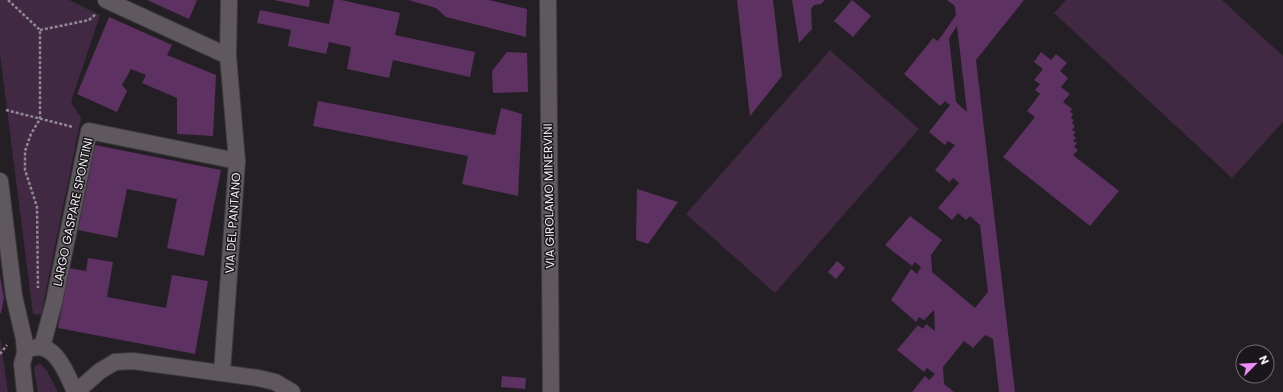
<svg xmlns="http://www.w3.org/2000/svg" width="1283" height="392" viewBox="0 0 1283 392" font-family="Poppins,sans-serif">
<rect width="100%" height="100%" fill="#241f24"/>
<g fill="#412843">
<path d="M0 0H69L100 15 71 102 81 118 41 315 33 314 0 54Z"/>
<path d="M1066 0H1222L1283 56V122L1232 178 1054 13Z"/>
<path d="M830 50 919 129 775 293 686 214Z"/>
<path d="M0 337 8 392H0Z"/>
<path d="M40 364 47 371 58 392H38L34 370 35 366Z"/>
</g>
<g fill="#5d3161" fill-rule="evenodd">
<path d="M147 0H197L189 19Z"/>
<path d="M274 0H310L309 7Z"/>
<path d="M334 0H341L400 13 395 35 475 52 470 77 393 60 389 78 347 69 351 47 329 42 326 54 288 46 291 30 257 23 260 10 329 24Z"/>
<path d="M408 0H489L527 9 526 37 446 17 436 8Z"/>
<path d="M737 0H773L782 76 750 116Z"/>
<path d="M792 0H825L821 4 814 5 811 9 812 29 799 43Z"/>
<path d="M852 0 871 16 853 37 834 21Z"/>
<path d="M947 0H1024L976 60 1015 392H999L993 339 985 335 973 348 964 341 943 367 944 384 954 392H912L925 376 929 380 935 374 927 368 924 372 897 350 918 325 923 329 926 324 935 331 934 310 924 320 919 317 916 322 891 300 911 269 917 274 921 267 915 262 912 266 885 245 910 216 942 240 931 255 932 272 975 308 988 292 980 225 970 216 966 220 958 213 952 220 938 208 959 183 953 178 949 182 935 170 955 145 948 141 945 145 929 132 950 105 945 101 940 106 904 74 933 38 938 41 956 15 955 6ZM957 26 967 112 956 102 949 38Z"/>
<path d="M109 17 172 45 167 55 216 75 213 136 177 134V98L142 83 146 75 131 69 122 85 127 91 117 112 77 94Z"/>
<path d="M507 52 527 53 528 92 493 93 492 71Z"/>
<path d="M1041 52 1051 60 1056 54 1067 63 1060 71 1068 78 1061 87 1070 94 1063 102 1072 109 1070 112 1073 114 1071 118 1074 120 1072 123 1075 126 1072 130 1076 132 1073 135 1076 138 1073 141 1077 143 1074 147 1078 150 1073 155 1119 191 1090 226 1003 157 1035 117 1027 111 1040 94 1035 90 1040 84 1034 80 1043 69 1034 62Z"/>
<path d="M318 101 495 135 501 108 522 114 518 196 462 184 468 156 313 126Z"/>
<path d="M95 145 221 170 204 256 167 248 177 199 127 189 117 238 78 230Z"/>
<path d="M637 189 678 202 648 244 636 240Z"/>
<path d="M88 258 113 262 107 297 166 308 172 275 208 281 195 354 58 328 69 268 86 271Z"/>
<path d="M837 261 845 268 836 279 828 272Z"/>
<path d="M0 276 4 298 1 313H0Z"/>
<path d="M502 376 526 378 525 389 501 387Z"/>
</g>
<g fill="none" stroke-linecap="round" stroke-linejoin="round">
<g stroke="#3f3b3f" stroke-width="18">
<g id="street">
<path d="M106 0 228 56"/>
<path d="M548 0 551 392"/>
<path d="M0 181 14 296 24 339 25 353 22 364 25 392"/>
<path d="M42 347 54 302 89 131 237 161"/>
<path d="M33 348C55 341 68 376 75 392"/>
<path d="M222 373 237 161 228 56 229 0"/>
<path d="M76 392 100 371 115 362 133 361 258 378 275 382 292 392"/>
</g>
</g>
<g stroke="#8f8b90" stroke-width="2.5" stroke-dasharray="3 2" stroke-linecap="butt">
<path d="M8 0 40 30V119L31 134 25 151V170L37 207 38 288"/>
<path d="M40 30 89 20 96 14"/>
<path d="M6 110 73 127"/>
<path d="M0 354 7 345"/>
</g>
<use href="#street" stroke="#5f595f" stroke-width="16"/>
</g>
<g text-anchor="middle" stroke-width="3" stroke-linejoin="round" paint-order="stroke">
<g font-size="12" fill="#efecf0" stroke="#1a161b">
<text transform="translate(549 196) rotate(-91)" y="4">VIA GIROLAMO MINERVINI</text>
<text transform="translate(73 212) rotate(-78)" y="4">LARGO GASPARE SPONTINI</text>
<text transform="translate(233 223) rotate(-86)" y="4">VIA DEL PANTANO</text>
</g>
</g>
<g transform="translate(1255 364) rotate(66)"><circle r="19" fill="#1a161b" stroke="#6f6c70"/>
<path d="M0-3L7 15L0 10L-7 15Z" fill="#ee8bf8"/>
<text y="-6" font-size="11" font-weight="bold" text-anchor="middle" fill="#efecf0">N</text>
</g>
</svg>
